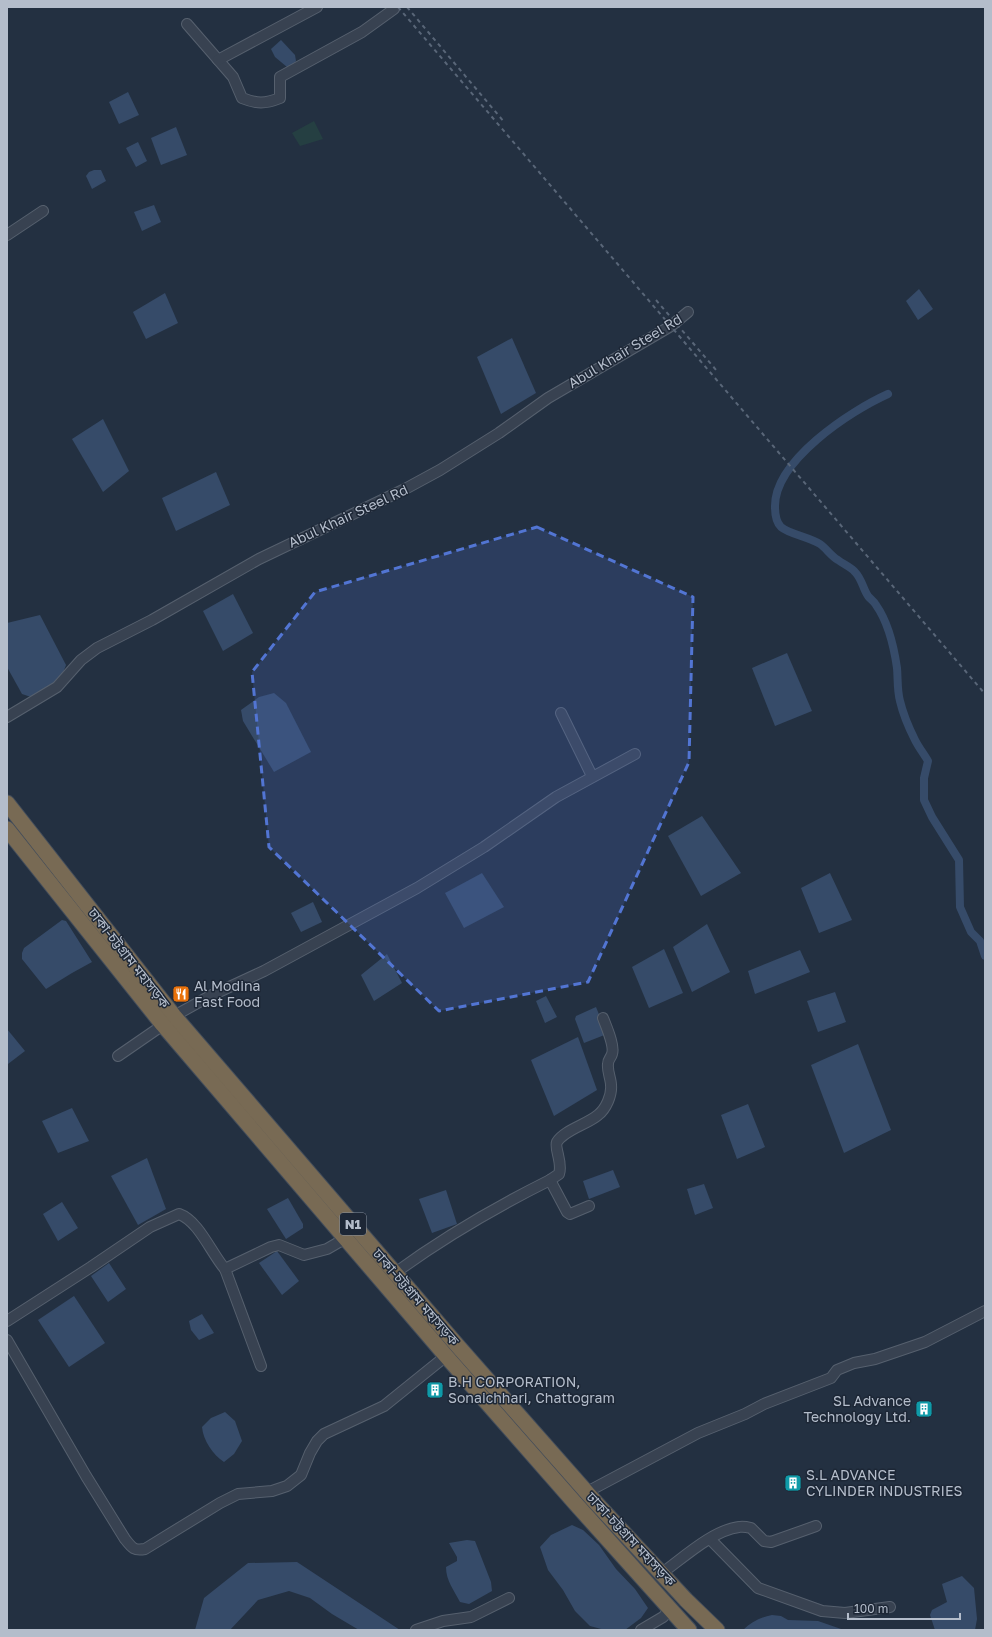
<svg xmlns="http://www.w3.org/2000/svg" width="992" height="1637" viewBox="0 0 992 1637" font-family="'Golos Text','Noto Sans Bengali',sans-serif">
<rect width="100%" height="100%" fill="#233041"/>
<path fill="#253f42" d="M314 121 323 139 300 146 292 133Z"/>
<g fill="#364b69">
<path d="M281 40 295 55 296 61 293 65 287 67 275 57 271 49Z"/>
<path d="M128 92 139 115 119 124 109 102Z"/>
<path d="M176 127 187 155 161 165 151 138Z"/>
<path d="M138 142 147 161 136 167 126 148Z"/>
<path d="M94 170H101L106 181 92 189 86 176 89 172Z"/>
<path d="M154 205 161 222 142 231 134 212Z"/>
<path d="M919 289 933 309 918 320 906 301Z"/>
<path d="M165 293 178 323 146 339 133 312Z"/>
<path d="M512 338 536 393 501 414 477 357Z"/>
<path d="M103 419 129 471 103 492 72 439Z"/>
<path d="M216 472 230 505 176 531 162 498Z"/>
<path d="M233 594 253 633 223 651 203 611Z"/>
<path d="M40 615 66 665 61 678 31 697 22 694 7 667V623Z"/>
<path d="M787 653 812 711 775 726 752 668Z"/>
<path d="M274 693 286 703 311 752 274 772 243 721 241 710 259 697Z"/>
<path d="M702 816 741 873 701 896 668 836Z"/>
<path d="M482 873 504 907 464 928 445 893Z"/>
<path d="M830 873 852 920 819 933 801 888Z"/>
<path d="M313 902 322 922 301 932 291 913Z"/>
<path d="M62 920 66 921 92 962 72 973 46 989 22 959V953L24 948Z"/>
<path d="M707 924 730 972 692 992 673 947Z"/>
<path d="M664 949 683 993 649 1008 632 967Z"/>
<path d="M800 950 810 972 755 994 748 971Z"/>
<path d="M387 954 402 983 374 1001 361 975Z"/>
<path d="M835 992 846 1022 818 1032 807 1001Z"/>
<path d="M546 996 557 1017 545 1023 536 1001Z"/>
<path d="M596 1007 607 1034 584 1043 575 1019 576 1016Z"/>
<path d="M7 1029 25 1051 8 1064 7 1062Z"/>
<path d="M578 1037 597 1090 554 1116 531 1060Z"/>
<path d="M858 1044 891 1130 844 1153 811 1065Z"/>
<path d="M748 1104 765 1147 737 1159 721 1115Z"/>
<path d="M72 1108 89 1141 58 1153 42 1121Z"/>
<path d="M147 1158 166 1209 138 1225 111 1176Z"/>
<path d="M613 1170 620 1187 589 1199 583 1181Z"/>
<path d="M704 1184 713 1208 695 1215 687 1189Z"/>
<path d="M446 1190 457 1224 432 1233 419 1199Z"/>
<path d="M288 1198 303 1224V1228L286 1239 267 1209Z"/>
<path d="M62 1202 78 1228 58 1241 43 1214Z"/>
<path d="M277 1251 299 1281 282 1295 259 1263Z"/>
<path d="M109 1263 126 1289 108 1302 91 1276Z"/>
<path d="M74 1296 105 1343 69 1367 38 1320Z"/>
<path d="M202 1314 214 1333 199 1340 191 1330 189 1321Z"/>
<path d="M225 1412 235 1421 242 1441 234 1454 224 1462C213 1455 203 1440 202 1427L211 1418Z"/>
<path d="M572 1525 583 1530 599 1545 616 1569 635 1589 648 1608 641 1618 625 1630H605L590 1626 575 1611 563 1590 548 1570 540 1547 551 1535Z"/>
<path d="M467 1540 475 1541 491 1582 492 1591 469 1604 460 1602C454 1590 446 1581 446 1567L457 1561V1557L449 1543Z"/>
<path d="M297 1562 400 1630H359L332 1614 310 1598 289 1591 258 1600 230 1630H195L204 1598 248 1563Z"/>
<path d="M962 1576 974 1588 977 1619 975 1630H935L930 1615 932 1610 947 1602 942 1584Z"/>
<path d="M772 1615 781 1616 788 1620 818 1621 844 1630H743C751 1622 761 1617 772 1615Z"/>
</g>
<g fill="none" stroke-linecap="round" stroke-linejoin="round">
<path stroke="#364b69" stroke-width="8" d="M888 394C850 411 774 461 775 507 775 514 776 522 781 527 789 534 809 537 820 544 826 548 831 556 838 560 843 564 851 567 855 572 862 579 863 589 868 596 870 599 874 601 876 605 888 622 894 647 897 668 898 679 897 690 900 701 903 714 909 728 915 740 919 748 924 754 928 761L924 778V800L932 817 959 860 960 907 971 932 980 941 985 956"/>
<g stroke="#56606e" stroke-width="12">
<g id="minor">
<path d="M187 24 233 77 242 98C257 104 265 104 280 98V77L362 32 394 9"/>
<path d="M218 60 317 7"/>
<path d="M7 235 43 211"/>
<path d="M561 713 592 776"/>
<path d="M7 717 57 687 81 660 97 648 152 620 259 559 405 489 440 470 499 433 548 398 671 326 688 312"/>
<path d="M174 1016 210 996 264 971 417 888 484 847 556 797 635 754"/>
<path d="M118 1056 163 1025"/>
<path d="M550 1180 567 1212 570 1214 589 1206"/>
<path d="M225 1269 261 1366"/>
<path d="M395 1273C444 1237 496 1207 550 1180L559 1174C563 1163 554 1148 557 1142 564 1130 588 1124 598 1115 606 1109 612 1095 611 1085 611 1079 607 1071 608 1064 608 1059 611 1058 612 1054 615 1046 606 1026 603 1018"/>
<path d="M7 1321 91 1267 150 1227 179 1214C199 1221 211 1253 225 1269L271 1247 279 1245 304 1255 327 1249 346 1238"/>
<path d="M7 1340 86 1476 125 1539C132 1548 134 1551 145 1549L220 1503 238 1494 272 1491 287 1486 301 1475 310 1453 317 1441 324 1434 384 1406 446 1356"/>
<path d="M587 1492 698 1433 745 1414 764 1404 831 1378 837 1370 854 1363 875 1359 925 1342 985 1311"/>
<path d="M710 1539 758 1588 822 1611 845 1613 890 1607"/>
<path d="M662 1573C683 1558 713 1530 739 1527 743 1526 747 1527 751 1528L764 1541 771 1542 816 1526"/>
<path d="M416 1630 443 1621 471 1617 509 1598"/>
<path d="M641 1630 663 1617 671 1609"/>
</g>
</g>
<g stroke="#434d5b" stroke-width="17">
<g id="highway">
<path d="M7 803 174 1016 456 1344 597 1504 686 1600 717 1630"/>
<path d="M7 829 163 1025 446 1356 575 1503 689 1630"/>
</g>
</g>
<use href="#minor" stroke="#384251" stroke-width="10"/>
<use href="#highway" stroke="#786a54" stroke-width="15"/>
<g stroke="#596678" stroke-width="2" stroke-dasharray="4 4" stroke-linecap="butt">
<path d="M398 7 985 694"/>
<path d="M407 7 505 123"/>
<path d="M656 300 717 371"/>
</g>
</g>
<path fill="#5275d3" fill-opacity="0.2" stroke="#5275d3" stroke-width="3" stroke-dasharray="8 5" stroke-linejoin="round" d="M537 527 693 597 689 762 588 982 439 1011 269 847 252 672 315 592Z"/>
<defs>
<g id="restaurant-square" transform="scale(0.9)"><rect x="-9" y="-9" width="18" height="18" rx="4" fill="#e8710a" stroke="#1d2736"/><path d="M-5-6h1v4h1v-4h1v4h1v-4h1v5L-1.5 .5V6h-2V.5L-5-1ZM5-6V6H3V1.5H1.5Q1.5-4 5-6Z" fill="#fff"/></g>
<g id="building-square" transform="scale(0.9)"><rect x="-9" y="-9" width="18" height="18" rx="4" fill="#0f9aa8" stroke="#1d2736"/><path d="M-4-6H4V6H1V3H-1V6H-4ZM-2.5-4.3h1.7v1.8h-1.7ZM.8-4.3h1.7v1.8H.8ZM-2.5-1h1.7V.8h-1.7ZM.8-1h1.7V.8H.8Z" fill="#fff"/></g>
</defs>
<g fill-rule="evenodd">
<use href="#restaurant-square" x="181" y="994"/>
<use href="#building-square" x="435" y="1390"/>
<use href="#building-square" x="924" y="1409"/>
<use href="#building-square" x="793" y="1483"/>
</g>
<g text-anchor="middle" stroke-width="3" stroke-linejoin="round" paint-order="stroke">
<rect fill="#1d2736" stroke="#87909e" stroke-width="1" x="340" y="1213" width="26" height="22" rx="3"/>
<g font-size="13" font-weight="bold" fill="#b4bdcb">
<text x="353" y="1229">N1</text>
</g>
<g font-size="14" fill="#b4bdcb" stroke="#1d2736">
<text transform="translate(625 351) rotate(-31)" y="5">Abul Khair Steel Rd</text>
<text transform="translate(348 516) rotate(-25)" y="5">Abul Khair Steel Rd</text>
<text transform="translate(129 958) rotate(52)" y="5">ঢাকা-চট্টগ্রাম মহাসড়ক</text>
<text transform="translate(416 1297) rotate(49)" y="5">ঢাকা-চট্টগ্রাম মহাসড়ক</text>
<text transform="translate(631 1539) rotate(47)" y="5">ঢাকা-চট্টগ্রাম মহাসড়ক</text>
</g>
<g font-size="14" fill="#b4bdcb" stroke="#1d2736" text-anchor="start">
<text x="194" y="991">Al Modina<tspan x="194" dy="16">Fast Food</tspan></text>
<text x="448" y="1387">B.H CORPORATION,<tspan x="448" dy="16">Sonaichhari, Chattogram</tspan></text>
<text x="911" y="1406" text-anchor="end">SL Advance<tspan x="911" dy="16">Technology Ltd.</tspan></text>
<text x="806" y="1480">S.L ADVANCE<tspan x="806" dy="16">CYLINDER INDUSTRIES</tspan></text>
</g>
</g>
<rect width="992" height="1637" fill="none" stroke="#b4bdcb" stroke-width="16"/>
<path d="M848 1613v6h112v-6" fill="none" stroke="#b4bdcb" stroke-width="2"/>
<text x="854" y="1613" font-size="12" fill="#b4bdcb" stroke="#1d2736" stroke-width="3" paint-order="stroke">100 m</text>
</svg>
